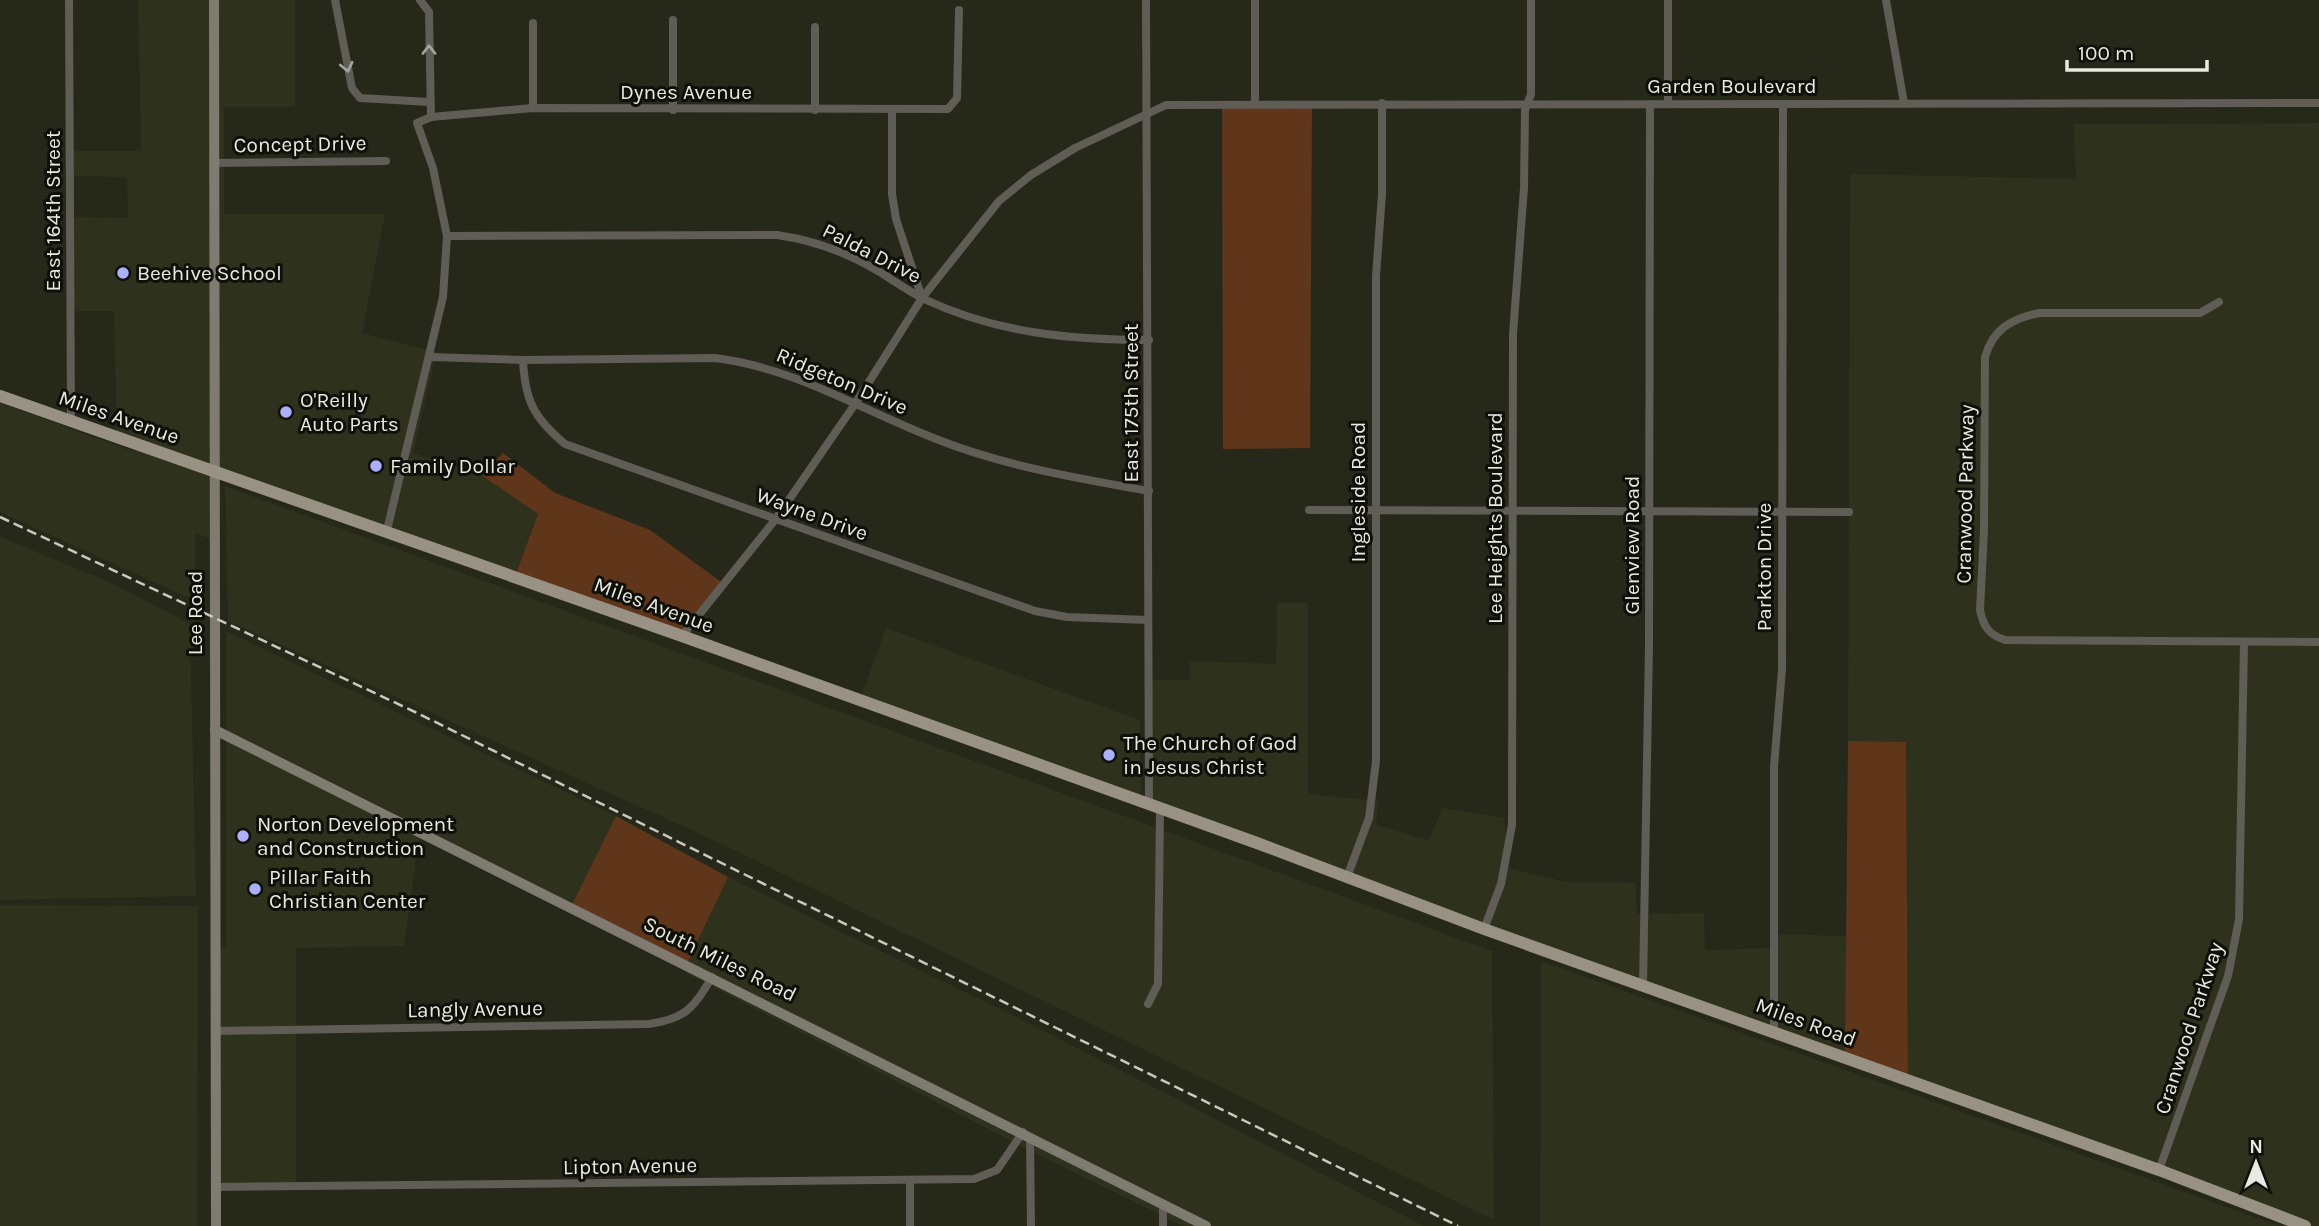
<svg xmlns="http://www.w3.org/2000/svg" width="2319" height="1226" viewBox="0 0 2319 1226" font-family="Karla,sans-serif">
<rect width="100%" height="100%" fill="#26281a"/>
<g fill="#2e311c">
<path d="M138 0H295V107H224V214H385L362 333 437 352 413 453 481 475 538 514 515 576 214 471V540L195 533V601L0 512V403L135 452 134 443 117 437 114 311H71L70 217 128 218 127 177 70 176V151H141Z"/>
<path d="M2319 123V1226H2305L1908 1079 1906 742 1848 741 1850 174 2076 179 2073 124Z"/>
<path d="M225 486 1492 951 1494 1220 711 839 228 621Z"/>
<path d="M0 537 112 583 190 624 196 896 0 900Z"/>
<path d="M1277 603H1308V794L1378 801 1376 825 1429 840 1442 808 1504 818 1511 869 1567 882 1636 883 1637 914 1704 913 1705 950 1774 948V934L1847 936 1845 1057 1149 806 1148 680H1189L1190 661 1276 664Z"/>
<path d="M886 628 1140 720 1141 796 861 697Z"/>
<path d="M226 631 616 816 570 913 419 838 404 946 296 948V1187H215L216 947 226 946Z"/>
<path d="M728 877 1015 1016 1424 1226H1183L1023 1147 684 972Z"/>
<path d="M0 905 198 906 197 1226H0Z"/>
<path d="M1541 961 1954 1109 2279 1226H1540Z"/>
</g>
<g fill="#60361b">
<path d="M1312 103 1310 448 1223 449 1222 104Z"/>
<path d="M503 453 555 493 650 530 724 584 682 636 515 576 538 514 481 475Z"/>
<path d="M1848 741 1906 742 1908 1079 1845 1057Z"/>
<path d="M616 816 728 877 687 964 571 907Z"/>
</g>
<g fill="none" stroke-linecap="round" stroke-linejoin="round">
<g stroke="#605c56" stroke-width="8">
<path d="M69 0 71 421"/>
<path d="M335 0 352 88 360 98 429 102"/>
<path d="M420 0 429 12 431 117"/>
<path d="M1146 0 1149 805"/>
<path d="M1255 0V104"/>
<path d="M1668 0V104"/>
<path d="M1886 0 1904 103"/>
<path d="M533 23V108"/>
<path d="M673 110V20"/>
<path d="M815 110V27"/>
<path d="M892 110V194L896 219 922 298"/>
<path d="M214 163 386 161"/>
<path d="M447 236 777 235C813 240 846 252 878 271 893 280 908 291 924 299 996 333 1070 340 1149 340"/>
<path d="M2219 302 2200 313H2039C2011 319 1993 329 1985 357L1984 530 1980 610C1983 626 1989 635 2005 640L2319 642"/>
<path d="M430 357 523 360 715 358C796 368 861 410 936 439 1004 466 1077 478 1149 491"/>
<path d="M523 360C525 401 534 418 565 444L1035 611 1067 617 1148 620"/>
<path d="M1309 510 1849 512"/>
<path d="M387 530 443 297 447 236 433 168 417 123 431 117 533 108 948 109 957 98 959 10"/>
<path d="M682 636 775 520 855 404 922 298 999 201 1031 175 1075 148 1166 105 2319 103"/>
<path d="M1347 877 1369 818 1376 761V276L1382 194V103"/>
<path d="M1484 929 1501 884 1512 825 1513 334 1524 188 1525 110 1531 94V0"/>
<path d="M1643 986 1649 646 1650 104"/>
<path d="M1148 1004 1158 984 1160 809"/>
<path d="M217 1031 649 1024C686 1019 694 1007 712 977"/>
<path d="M1774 1031V767L1782 669 1783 104"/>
<path d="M1030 1137 1031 1226"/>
<path d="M2159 1170 2228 976 2239 919 2244 642"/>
<path d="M910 1181V1226"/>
<path d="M215 1187 974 1179 997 1170 1023 1132"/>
<path d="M1163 1205V1226"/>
</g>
<g stroke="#807b70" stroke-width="10">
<path d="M214 0 216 1226"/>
<path d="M215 730 1206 1226"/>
</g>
<path stroke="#999284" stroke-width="12" d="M0 396 682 636 1257 843 1484 929 2159 1170 2305 1226"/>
<path stroke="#c8cac0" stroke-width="2.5" stroke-dasharray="10 5" stroke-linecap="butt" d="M0 517 415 712 1458 1226"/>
</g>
<defs><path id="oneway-chevron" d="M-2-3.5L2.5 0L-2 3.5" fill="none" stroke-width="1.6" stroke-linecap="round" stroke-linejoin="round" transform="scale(1.75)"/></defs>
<g stroke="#a4a39c">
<use href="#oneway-chevron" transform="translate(429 50) rotate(-90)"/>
<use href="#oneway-chevron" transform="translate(347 67) rotate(77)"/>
</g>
<g fill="#aab0fb" stroke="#0f100a" stroke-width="2.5">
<circle cx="123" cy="273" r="7"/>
<circle cx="286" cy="412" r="7"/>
<circle cx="376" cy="466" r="7"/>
<circle cx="1109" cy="755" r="7"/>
<circle cx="243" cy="836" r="7"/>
<circle cx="255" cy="889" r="7"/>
</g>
<g text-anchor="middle" stroke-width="6" stroke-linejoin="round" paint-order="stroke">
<g font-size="21" fill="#e8eae1" stroke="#0f100a">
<text x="1732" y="93">Garden Boulevard</text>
<text x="686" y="99">Dynes Avenue</text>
<text transform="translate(300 144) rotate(-1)" y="7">Concept Drive</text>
<text transform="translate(53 211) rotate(-90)" y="7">East 164th Street</text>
<text transform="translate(872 253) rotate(27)" y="7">Palda Drive</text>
<text transform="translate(842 381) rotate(23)" y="7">Ridgeton Drive</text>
<text transform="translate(1131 403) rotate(-90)" y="7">East 175th Street</text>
<text transform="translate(119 417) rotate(19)" y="7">Miles Avenue</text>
<text transform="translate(1358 492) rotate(-90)" y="7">Ingleside Road</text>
<text transform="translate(1965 494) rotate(-89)" y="7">Cranwood Parkway</text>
<text transform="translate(812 514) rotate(20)" y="7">Wayne Drive</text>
<text transform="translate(1495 518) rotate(-90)" y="7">Lee Heights Boulevard</text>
<text transform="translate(1632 545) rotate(-90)" y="7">Glenview Road</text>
<text transform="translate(1764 567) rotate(-90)" y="7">Parkton Drive</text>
<text transform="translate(654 605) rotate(20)" y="7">Miles Avenue</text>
<text transform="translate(195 613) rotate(-90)" y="7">Lee Road</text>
<text transform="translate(720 959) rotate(26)" y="7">South Miles Road</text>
<text transform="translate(475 1009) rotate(-1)" y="7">Langly Avenue</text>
<text transform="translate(1806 1022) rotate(20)" y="7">Miles Road</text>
<text transform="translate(2189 1028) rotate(-72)" y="7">Cranwood Parkway</text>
<text transform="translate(630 1166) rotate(-1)" y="7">Lipton Avenue</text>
</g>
<g font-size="21" fill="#e8eae1" stroke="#0f100a" text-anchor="start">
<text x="137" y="280">Beehive School</text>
<text x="300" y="407">O'Reilly<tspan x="300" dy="24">Auto Parts</tspan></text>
<text x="390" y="473">Family Dollar</text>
<text x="1123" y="750">The Church of God<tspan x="1123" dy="24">in Jesus Christ</tspan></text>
<text x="257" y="831">Norton Development<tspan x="257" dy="24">and Construction</tspan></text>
<text x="269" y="884">Pillar Faith<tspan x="269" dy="24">Christian Center</tspan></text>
</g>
</g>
<g transform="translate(2256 1163)" stroke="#0f100a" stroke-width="5" paint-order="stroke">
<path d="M0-5L12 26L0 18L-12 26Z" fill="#e8eae1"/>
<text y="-10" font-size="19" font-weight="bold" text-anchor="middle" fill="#e8eae1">N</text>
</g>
<path d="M2067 60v10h140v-10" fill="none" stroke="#e8eae1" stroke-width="3.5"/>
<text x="2078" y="60" font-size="21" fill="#e8eae1" stroke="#0f100a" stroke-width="5" paint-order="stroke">100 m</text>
</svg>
